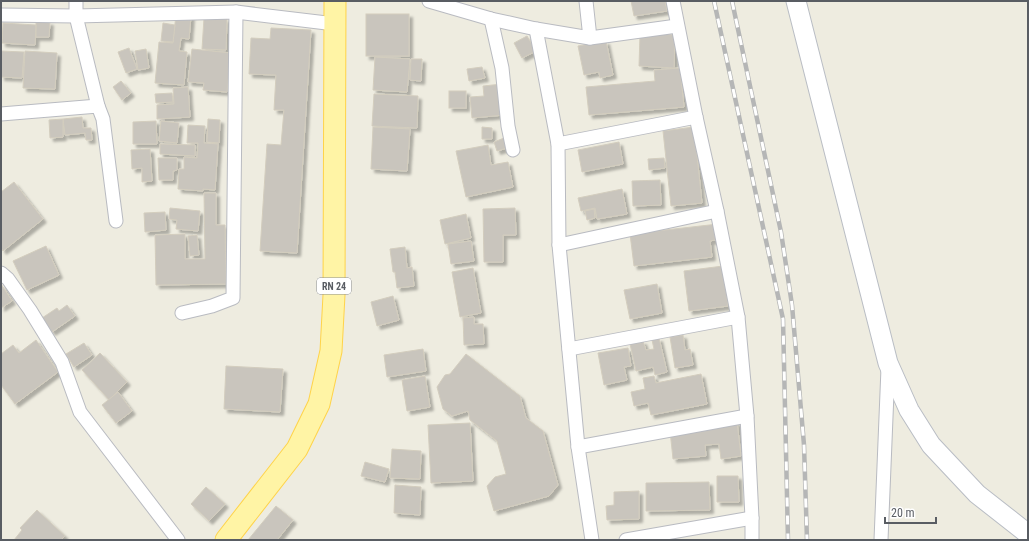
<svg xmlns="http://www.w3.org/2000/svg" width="1029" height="541" viewBox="0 0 1029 541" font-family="'Roboto Condensed',sans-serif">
<defs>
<filter id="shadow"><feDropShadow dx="3.5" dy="3.5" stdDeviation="1" flood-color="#0004"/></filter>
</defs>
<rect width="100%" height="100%" fill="#eeece0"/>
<g fill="#c9c5bd" stroke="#d3cdbe" filter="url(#shadow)">
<path d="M631 1H665L667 11 634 16Z"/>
<path d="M176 14 191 16 189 39 181 38 179 51 187 52 184 85 155 83 159 42 173 43Z"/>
<rect x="366" y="14" width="43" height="42"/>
<path d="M204 18 227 19 226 50 202 49Z"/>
<path d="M36 22H50L49 37H36Z"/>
<path d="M3 23 36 25 35 45 2 43Z"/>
<path d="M163 23 175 25 173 42 161 41Z"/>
<path d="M271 28 311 30 297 253 260 251 267 144 281 145 284 110H274L276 75 249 74 251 38 270 39Z"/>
<path d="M640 33 675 35 674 68 639 66Z"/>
<path d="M527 36 536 51 522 58 514 43Z"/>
<path d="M606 41 613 75 600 78 599 72 584 75 578 46Z"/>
<path d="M129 48 137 69 126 73 118 52Z"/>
<path d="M146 49 149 68 138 70 135 51Z"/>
<path d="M192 49 231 53 227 92 203 90 204 83 188 82Z"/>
<path d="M1 51 24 52 22 78 1 77Z"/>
<path d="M25 51 57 53 55 89 23 88Z"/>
<path d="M375 57 410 59 407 92 373 90Z"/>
<path d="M411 59H422L421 81 410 80Z"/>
<path d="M482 67 485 78 469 81 467 69Z"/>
<path d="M680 68 684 107 589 115 586 87 655 81 654 70Z"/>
<path d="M121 81 131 93 122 100 113 87Z"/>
<path d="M502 84 504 115 472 118 470 97 484 96 483 86Z"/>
<path d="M188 87 190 117 157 119V105L174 104 173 88Z"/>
<rect x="449" y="91" width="17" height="17"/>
<path d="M172 93 173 102 156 103 155 94Z"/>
<path d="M374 94 418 96 417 128 372 126Z"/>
<path d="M82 117 83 128H91L92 140H86L85 133 65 135 63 119Z"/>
<path d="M63 119V137L50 138 49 120Z"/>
<path d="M208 119 220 120 219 143 207 142Z"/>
<path d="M156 121 157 144H133V122Z"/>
<path d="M161 121 179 123 177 143 159 141Z"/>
<path d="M188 125 205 126 204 143 218 144 215 190 203 189V191L178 189 179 169H184V157L197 158 198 143H187Z"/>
<path d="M373 127 410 129 407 171 371 169Z"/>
<path d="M482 127 492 128V139H482Z"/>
<path d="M694 127 702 203 671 206 663 131Z"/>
<path d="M504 138 507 148 497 151 494 142Z"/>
<path d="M619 142 623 164 582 172 578 150Z"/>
<path d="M160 144 195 145V156L160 154Z"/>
<path d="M488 145 491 165 508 162 513 187 466 197 456 151Z"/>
<path d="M150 149 152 181 142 182V168L132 169 131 150Z"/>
<path d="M158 158H177V170L173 171V180H159Z"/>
<path d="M664 158 665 168 649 170 648 159Z"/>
<path d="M660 180 661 205 633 206 632 181Z"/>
<path d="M14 182 43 219 3 251 1 248V192Z"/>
<path d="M622 189 627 214 597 219 595 208 581 211 578 198Z"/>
<path d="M204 193H216V225H225L226 284 156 285 155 235 185 234V259H205Z"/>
<path d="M170 208 200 211 198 231 176 229 177 220 169 219Z"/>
<path d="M515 208 516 235H503V262H484L483 209Z"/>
<path d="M594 209 595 218 587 220 585 211Z"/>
<path d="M165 212 166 230 145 232 144 213Z"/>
<path d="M466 214 471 238 445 244 440 220Z"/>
<path d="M718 224 720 239 710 241 712 257 634 266 630 234Z"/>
<path d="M197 235 199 255 190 256 188 236Z"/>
<path d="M471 241 474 261 451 264 448 244Z"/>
<path d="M46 246 59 275 27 290 13 261Z"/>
<path d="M405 247 407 268 412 267 414 286 397 288 395 272H393L390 249Z"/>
<path d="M723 266 728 306 689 311 684 271Z"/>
<path d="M473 268 481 313 460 317 452 272Z"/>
<path d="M1 284 12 301 1 308Z"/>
<path d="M657 284 662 313 630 319 624 290Z"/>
<path d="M393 296 399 320 377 326 371 302Z"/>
<path d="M67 305 75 316 52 332 42 318 57 308 59 311Z"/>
<path d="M474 317V324H483L484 344 464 345 463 318Z"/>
<path d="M683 335 685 350 690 349 693 365 675 368 670 337Z"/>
<path d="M659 338 667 372 655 375 653 367 636 371 630 344 643 341 646 350 654 349 652 340Z"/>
<path d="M36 340 58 372 15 404 1 385V354L13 345 19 353Z"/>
<path d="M84 343 92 355 74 367 66 354Z"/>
<path d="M628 348 631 366 624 367 627 380 604 385 598 353Z"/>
<path d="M423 349 426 371 387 377 384 355Z"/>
<path d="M100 353 127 382 109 400 82 370Z"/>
<path d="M466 354 520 396 526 418 543 431 558 485 549 496 494 511 487 486 495 477 506 474 497 441 470 420 468 411 452 416 443 409 437 387 445 375 450 374Z"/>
<path d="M226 366 283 369 280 412 224 409Z"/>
<path d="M701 374 707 404 651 415 648 403 634 406 631 392 645 389 643 378 654 376 656 383Z"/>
<path d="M425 376 430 407 407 411 402 380Z"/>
<path d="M118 392 132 411 116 423 102 405Z"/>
<path d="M737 422 741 456 721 459 719 444 705 445 706 456 673 459 670 431Z"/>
<path d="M470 423 473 481 431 483 428 425Z"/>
<path d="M392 449 421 451 420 479 390 478Z"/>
<path d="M365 462 389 469 385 482 361 476Z"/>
<path d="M717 476H738L739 502H717Z"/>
<path d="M709 482 710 510 646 511V483Z"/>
<path d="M395 485 421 487 420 515 394 513Z"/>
<path d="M206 487 225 504 209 521 191 504Z"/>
<path d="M639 491V519L607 520 606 506 614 505V492Z"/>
<path d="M276 506 293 520 277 540H248Z"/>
<path d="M37 510 65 536 61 540H14L22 530 20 528Z"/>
</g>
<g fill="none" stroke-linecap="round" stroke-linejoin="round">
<g stroke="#b9bbc1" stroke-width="15">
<g id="street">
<path d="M76 1V16L98 106"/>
<path d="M429 1 491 19 536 29 590 38 586 1"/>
<path d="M673 1 696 117 717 211 738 317 747 416 752 518V540"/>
<path d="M1 15 76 16 236 12 335 24"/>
<path d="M491 19 502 68 508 126 513 150"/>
<path d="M536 29 558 144 559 245 578 447 592 540"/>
<path d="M590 38 677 26"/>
<path d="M1 114 98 106 103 119 116 221"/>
<path d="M558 144 696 117"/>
<path d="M559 245 717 211"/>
<path d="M1 273 8 279 30 310 62 362 80 412 178 540"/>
<path d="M182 313 212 306 233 298 236 12"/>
<path d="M569 349 738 317"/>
<path d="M578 447 747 416"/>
<path d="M626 540 752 518"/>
<path d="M881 540 888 368"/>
</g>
</g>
<g stroke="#b9bdc4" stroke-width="21">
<path id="secondary" d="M796 1 888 363 909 410 931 445 977 494 1028 534"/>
</g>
<g stroke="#ffd349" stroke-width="23">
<path id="primary" d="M226 540 297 449 319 404 331 351 334 295 335 1"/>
</g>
<use href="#street" stroke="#fff" stroke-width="13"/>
<use href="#secondary" stroke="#fff" stroke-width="19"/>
<use href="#primary" stroke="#fff4a5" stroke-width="21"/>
<g stroke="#b5b6b6" stroke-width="4.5">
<g id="rail">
<path d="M714 1 783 319 788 540"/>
<path d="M732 1 781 232 792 305 804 445 807 540"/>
</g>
</g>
<use href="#rail" stroke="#fff" stroke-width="3" stroke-dasharray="9" stroke-linecap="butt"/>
</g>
<g text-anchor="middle" stroke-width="4" stroke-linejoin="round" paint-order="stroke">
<rect fill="#fff" stroke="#8b8e92" stroke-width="1" x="317" y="278" width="34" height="16" rx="3"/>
<g font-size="10" font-weight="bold" fill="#595d63">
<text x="334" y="290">RN 24</text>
</g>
</g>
<rect width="1029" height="541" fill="none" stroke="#595d63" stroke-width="4"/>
<path d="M885 517v6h51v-6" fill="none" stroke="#595d63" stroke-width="2"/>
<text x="891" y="517" font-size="12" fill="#595d63" stroke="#ffffff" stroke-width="3" paint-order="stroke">20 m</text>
</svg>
